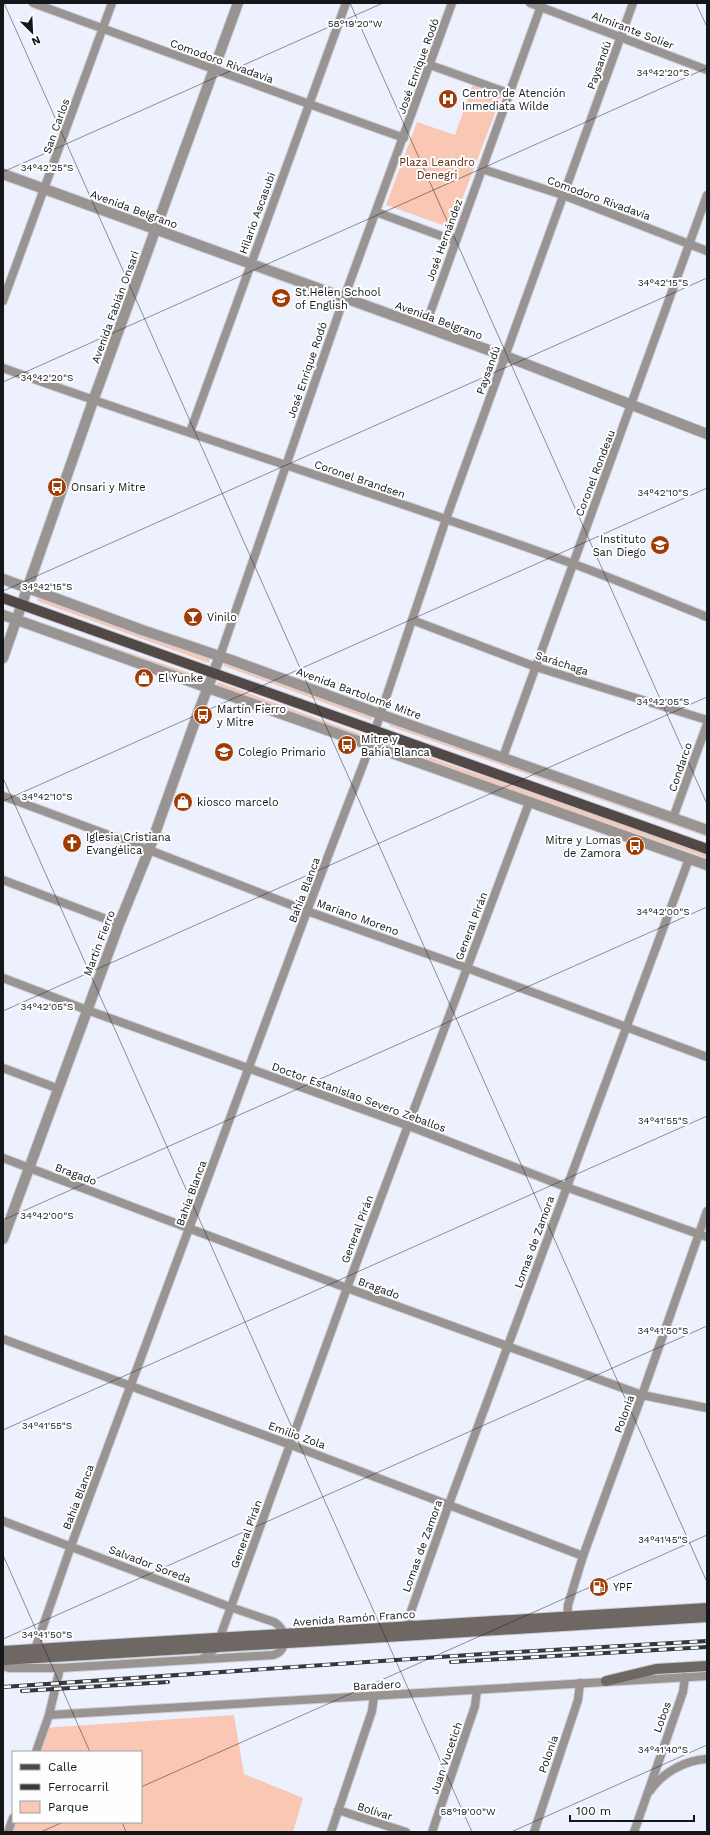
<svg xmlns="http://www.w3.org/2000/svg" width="710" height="1835" viewBox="0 0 710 1835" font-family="'Work Sans',sans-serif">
<rect width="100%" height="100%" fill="#edf1fd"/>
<g fill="#f9c7b4">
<path d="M473 84 502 95 451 228 386 205 417 122 455 135Z"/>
<path d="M38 597 210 659 209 663 37 601Z"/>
<path d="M29 619 205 678 203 681 28 621Z"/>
<path d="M224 664 372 716 371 720 224 666Z"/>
<path d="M218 682 366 736 365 739 216 686Z"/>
<path d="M391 723 707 833V837L389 726Z"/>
<path d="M383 741 707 854V858L382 745Z"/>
<path d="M234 1715 244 1774 303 1798 293 1832H11L14 1822H141V1752H36L43 1728Z"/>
</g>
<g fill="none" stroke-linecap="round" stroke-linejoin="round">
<g stroke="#caced9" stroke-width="10">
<g id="minor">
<path d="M33 3 309 104 404 138"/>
<path d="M530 3 707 70"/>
<path d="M430 65 508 93"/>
<path d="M482 169 563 195 707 251"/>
<path d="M376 212 455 241"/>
<path d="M3 301 112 3"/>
<path d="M425 327 542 3"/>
<path d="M3 368C191 436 383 495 571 563 617 580 662 599 707 617"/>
<path d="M190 432 346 3"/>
<path d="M412 620 536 667 707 720"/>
<path d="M220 656 344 298 452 3"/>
<path d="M503 757 707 195"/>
<path d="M3 796 149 850 307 911 467 968 707 1057"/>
<path d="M673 818 707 724"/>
<path d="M3 880 119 924"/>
<path d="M3 978 87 1010 409 1126 566 1187 707 1237"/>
<path d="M3 1068 59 1089"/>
<path d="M3 1158 347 1288 642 1395 707 1408"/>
<path d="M3 1339 291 1445 583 1556"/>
<path d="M3 1521 230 1607 274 1622C287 1629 289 1651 273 1655L60 1668H9L3 1666"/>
<path d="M567 1622 568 1605 583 1556 642 1395 707 1211"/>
<path d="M408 1632 410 1614 449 1504 689 859"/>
<path d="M35 1649 71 1546 307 911 366 757 446 519 633 3"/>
<path d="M202 1659 216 1648 347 1288 529 803"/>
<path d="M49 1715 707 1676"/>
<path d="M36 1752 49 1715 60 1668"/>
<path d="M650 1791C662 1773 685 1760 707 1759"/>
<path d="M338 1810 406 1832"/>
<path d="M8 1832 13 1818"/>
<path d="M331 1832 372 1711 374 1696"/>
<path d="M432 1832 475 1706 477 1690"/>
<path d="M534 1832 578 1700 580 1683"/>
<path d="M634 1832 683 1692 685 1677"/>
</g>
</g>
<g stroke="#caced9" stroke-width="12">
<g id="tertiary">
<path d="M3 174 505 356 707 434"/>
<path d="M3 579 142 630 231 660 396 720 707 830"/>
<path d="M3 615 707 865"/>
<path d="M3 658 93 401 238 3"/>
<path d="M3 1239 119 924 149 850 198 713 220 656"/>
</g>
</g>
<g stroke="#caced9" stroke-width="12">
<g id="secondary">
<path d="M3 1651 707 1608"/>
<path d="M3 1660C238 1647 472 1631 707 1617"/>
<path d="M606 1681 656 1669 707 1666"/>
</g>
</g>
<g stroke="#caced9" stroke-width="12">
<path id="primary" d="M3 598 707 849"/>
</g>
<use href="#minor" stroke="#999391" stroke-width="8"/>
<use href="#tertiary" stroke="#999391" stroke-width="10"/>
<use href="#secondary" stroke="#6f6764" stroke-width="10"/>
<use href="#primary" stroke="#524845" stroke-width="10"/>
<g stroke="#35383d" stroke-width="4">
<g id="rail">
<path d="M451 1662 707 1647"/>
<path d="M3 1687 498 1653 707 1641"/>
<path d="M22 1691 168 1682"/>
</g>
</g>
<use href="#rail" stroke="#fefefe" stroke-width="2.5" stroke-dasharray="8" stroke-linecap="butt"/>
</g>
<path fill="none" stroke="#14161a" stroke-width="1" stroke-opacity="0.45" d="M4 3 707 1582M350 3 707 804M696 3 707 27M3 172 383 3M3 382 707 68M3 591 707 278M3 778 472 1832M3 801 707 488M3 1011 707 697M3 1220 707 907M3 1430 707 1116M3 1555 90 1752M3 1639 707 1326M141 1787 707 1535M122 1822 126 1832M41 1832 63 1822M511 1832 707 1745"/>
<defs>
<g id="hospital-disc" transform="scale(1)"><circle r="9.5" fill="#a03c06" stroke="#fefefe"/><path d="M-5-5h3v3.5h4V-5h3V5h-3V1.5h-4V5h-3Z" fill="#fff"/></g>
<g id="school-disc" transform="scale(1)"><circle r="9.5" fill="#a03c06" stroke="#fefefe"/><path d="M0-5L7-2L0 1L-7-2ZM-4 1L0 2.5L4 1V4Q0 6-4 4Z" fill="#fff"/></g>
<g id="bus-disc" transform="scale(1)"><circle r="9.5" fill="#a03c06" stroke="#fefefe"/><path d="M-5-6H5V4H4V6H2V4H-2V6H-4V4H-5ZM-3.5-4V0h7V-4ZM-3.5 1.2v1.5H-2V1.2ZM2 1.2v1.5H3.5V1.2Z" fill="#fff"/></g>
<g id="bar-disc" transform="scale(1)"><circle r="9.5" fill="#a03c06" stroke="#fefefe"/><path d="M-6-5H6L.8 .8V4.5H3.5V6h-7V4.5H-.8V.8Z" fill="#fff"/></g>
<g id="shop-disc" transform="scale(1)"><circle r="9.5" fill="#a03c06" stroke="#fefefe"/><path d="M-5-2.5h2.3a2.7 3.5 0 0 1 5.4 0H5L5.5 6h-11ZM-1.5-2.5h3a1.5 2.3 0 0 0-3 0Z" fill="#fff"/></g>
<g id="church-disc" transform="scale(1)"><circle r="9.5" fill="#a03c06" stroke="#fefefe"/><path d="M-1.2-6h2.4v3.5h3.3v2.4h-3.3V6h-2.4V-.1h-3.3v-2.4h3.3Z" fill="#fff"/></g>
<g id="fuel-disc" transform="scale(1)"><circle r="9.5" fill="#a03c06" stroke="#fefefe"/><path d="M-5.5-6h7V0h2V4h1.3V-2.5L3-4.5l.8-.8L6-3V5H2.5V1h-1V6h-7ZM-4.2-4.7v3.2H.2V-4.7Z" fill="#fff"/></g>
</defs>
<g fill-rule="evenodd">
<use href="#hospital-disc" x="448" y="99"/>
<use href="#school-disc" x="281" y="298"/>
<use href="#bus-disc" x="57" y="487"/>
<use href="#school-disc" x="660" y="545"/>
<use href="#bar-disc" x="193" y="617"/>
<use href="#shop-disc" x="144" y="678"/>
<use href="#bus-disc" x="203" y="715"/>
<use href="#bus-disc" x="347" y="745"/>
<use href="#school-disc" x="224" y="752"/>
<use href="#shop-disc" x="183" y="802"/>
<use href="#church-disc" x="72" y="843"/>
<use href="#bus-disc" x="635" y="846"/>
<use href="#fuel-disc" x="599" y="1587"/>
</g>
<g text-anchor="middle" stroke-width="4" stroke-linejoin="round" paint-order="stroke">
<g font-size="11" fill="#14161a" stroke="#fefefe">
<text transform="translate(633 30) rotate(21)" y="4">Almirante Solier</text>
<text transform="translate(222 61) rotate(20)" y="4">Comodoro Rivadavia</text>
<text transform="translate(599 65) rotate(-70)" y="4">Paysandú</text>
<text transform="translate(418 66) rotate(-70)" y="4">José Enrique Rodó</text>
<text transform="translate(56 126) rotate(-70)" y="4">San Carlos</text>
<text transform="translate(599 198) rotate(20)" y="4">Comodoro Rivadavia</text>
<text transform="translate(134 209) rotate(20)" y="4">Avenida Belgrano</text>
<text transform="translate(257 213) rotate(-70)" y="4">Hilario Ascasubi</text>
<text transform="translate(444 240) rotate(-70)" y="4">José Hernández</text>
<text transform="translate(115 307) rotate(-70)" y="4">Avenida Fabián Onsari</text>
<text transform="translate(439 320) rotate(20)" y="4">Avenida Belgrano</text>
<text transform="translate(307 370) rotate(-71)" y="4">José Enrique Rodó</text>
<text transform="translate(488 370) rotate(-70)" y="4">Paysandú</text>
<text transform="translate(595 473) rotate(-69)" y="4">Coronel Rondeau</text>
<text transform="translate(360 479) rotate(19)" y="4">Coronel Brandsen</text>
<text transform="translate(562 663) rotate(18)" y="4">Saráchaga</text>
<text transform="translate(359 693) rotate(20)" y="4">Avenida Bartolomé Mitre</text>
<text transform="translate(680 767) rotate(-71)" y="4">Condarco</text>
<text transform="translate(304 890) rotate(-69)" y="4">Bahía Blanca</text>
<text transform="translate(358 917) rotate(20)" y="4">Mariano Moreno</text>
<text transform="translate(471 926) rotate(-69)" y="4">General Pirán</text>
<text transform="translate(99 943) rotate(-69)" y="4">Martín Fierro</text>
<text transform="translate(359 1097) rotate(20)" y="4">Doctor Estanislao Severo Zeballos</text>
<text transform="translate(76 1174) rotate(20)" y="4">Bragado</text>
<text transform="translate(191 1193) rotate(-70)" y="4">Bahía Blanca</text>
<text transform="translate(357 1229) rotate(-69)" y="4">General Pirán</text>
<text transform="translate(534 1242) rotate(-70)" y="4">Lomas de Zamora</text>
<text transform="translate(379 1288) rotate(20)" y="4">Bragado</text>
<text transform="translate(624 1414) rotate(-70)" y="4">Polonia</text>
<text transform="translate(297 1435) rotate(20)" y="4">Emilio Zola</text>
<text transform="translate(78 1497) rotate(-69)" y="4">Bahía Blanca</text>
<text transform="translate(246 1534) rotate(-70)" y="4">General Pirán</text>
<text transform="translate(422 1546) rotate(-70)" y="4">Lomas de Zamora</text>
<text transform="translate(150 1564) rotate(21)" y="4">Salvador Soreda</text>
<text transform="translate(354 1618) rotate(-4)" y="4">Avenida Ramón Franco</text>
<text transform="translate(377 1685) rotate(-3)" y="4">Baradero</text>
<text transform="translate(662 1717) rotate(-70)" y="4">Lobos</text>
<text transform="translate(548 1754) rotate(-71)" y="4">Polonia</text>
<text transform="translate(446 1758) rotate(-71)" y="4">Juan Vucetich</text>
<text transform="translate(375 1811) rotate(18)" y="4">Bolívar</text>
</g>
<g font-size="11" fill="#14161a" stroke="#fefefe" text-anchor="start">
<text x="462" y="97">Centro de Atención<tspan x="462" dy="13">Inmediata Wilde</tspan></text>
<text x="295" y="296">St.Helen School<tspan x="295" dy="13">of English</tspan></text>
<text x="71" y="491">Onsari y Mitre</text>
<text x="646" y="543" text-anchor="end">Instituto<tspan x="646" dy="13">San Diego</tspan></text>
<text x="207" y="621">Vinilo</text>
<text x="158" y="682">El Yunke</text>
<text x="217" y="713">Martín Fierro<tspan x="217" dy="13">y Mitre</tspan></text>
<text x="361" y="743">Mitre y<tspan x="361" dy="13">Bahía Blanca</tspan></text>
<text x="238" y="756">Colegio Primario</text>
<text x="197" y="806">kiosco marcelo</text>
<text x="86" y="841">Iglesia Cristiana<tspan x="86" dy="13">Evangélica</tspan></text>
<text x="621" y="844" text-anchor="end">Mitre y Lomas<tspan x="621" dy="13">de Zamora</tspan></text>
<text x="613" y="1591">YPF</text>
</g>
<g font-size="11" fill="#5f2912" stroke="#fefefe">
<text x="437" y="166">Plaza Leandro<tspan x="437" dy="13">Denegri</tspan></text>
</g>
</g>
<g font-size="10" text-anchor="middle" fill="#14161a" stroke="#fefefe" stroke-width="4" stroke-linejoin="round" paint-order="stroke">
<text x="355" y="27">58°19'20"W</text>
<text x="663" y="76">34°42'20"S</text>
<text x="47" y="171">34°42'25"S</text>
<text x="663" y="286">34°42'15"S</text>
<text x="47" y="381">34°42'20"S</text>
<text x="663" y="496">34°42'10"S</text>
<text x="47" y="590">34°42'15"S</text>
<text x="663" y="705">34°42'05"S</text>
<text x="47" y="800">34°42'10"S</text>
<text x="663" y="915">34°42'00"S</text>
<text x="47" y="1010">34°42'05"S</text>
<text x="663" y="1124">34°41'55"S</text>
<text x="47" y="1219">34°42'00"S</text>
<text x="663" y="1334">34°41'50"S</text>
<text x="47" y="1429">34°41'55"S</text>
<text x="663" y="1543">34°41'45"S</text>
<text x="47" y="1638">34°41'50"S</text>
<text x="663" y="1753">34°41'40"S</text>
<text x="468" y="1815">58°19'00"W</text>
</g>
<rect width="710" height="1835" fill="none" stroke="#14161a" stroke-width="8"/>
<rect x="12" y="1751" width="130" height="72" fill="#fefefe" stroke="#a0a1a3"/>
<rect x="20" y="1764" width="20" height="6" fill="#524845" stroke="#a0a1a3"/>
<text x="48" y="1771" font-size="12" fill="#14161a">Calle</text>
<rect x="20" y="1784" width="20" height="6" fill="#35383d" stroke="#a0a1a3"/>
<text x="48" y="1791" font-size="12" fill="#14161a">Ferrocarril</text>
<rect x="20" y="1801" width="20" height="12" fill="#f9c7b4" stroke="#a0a1a3"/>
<text x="48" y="1811" font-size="12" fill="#14161a">Parque</text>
<g transform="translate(32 32) rotate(156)" stroke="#fefefe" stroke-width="3" paint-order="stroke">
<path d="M0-3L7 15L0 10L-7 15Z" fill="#14161a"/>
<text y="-6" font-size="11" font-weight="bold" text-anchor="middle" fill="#14161a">N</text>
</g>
<path d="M570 1815v6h124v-6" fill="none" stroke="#14161a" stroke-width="2"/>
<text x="576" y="1815" font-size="12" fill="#14161a" stroke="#fefefe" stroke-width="3" paint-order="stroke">100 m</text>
</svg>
